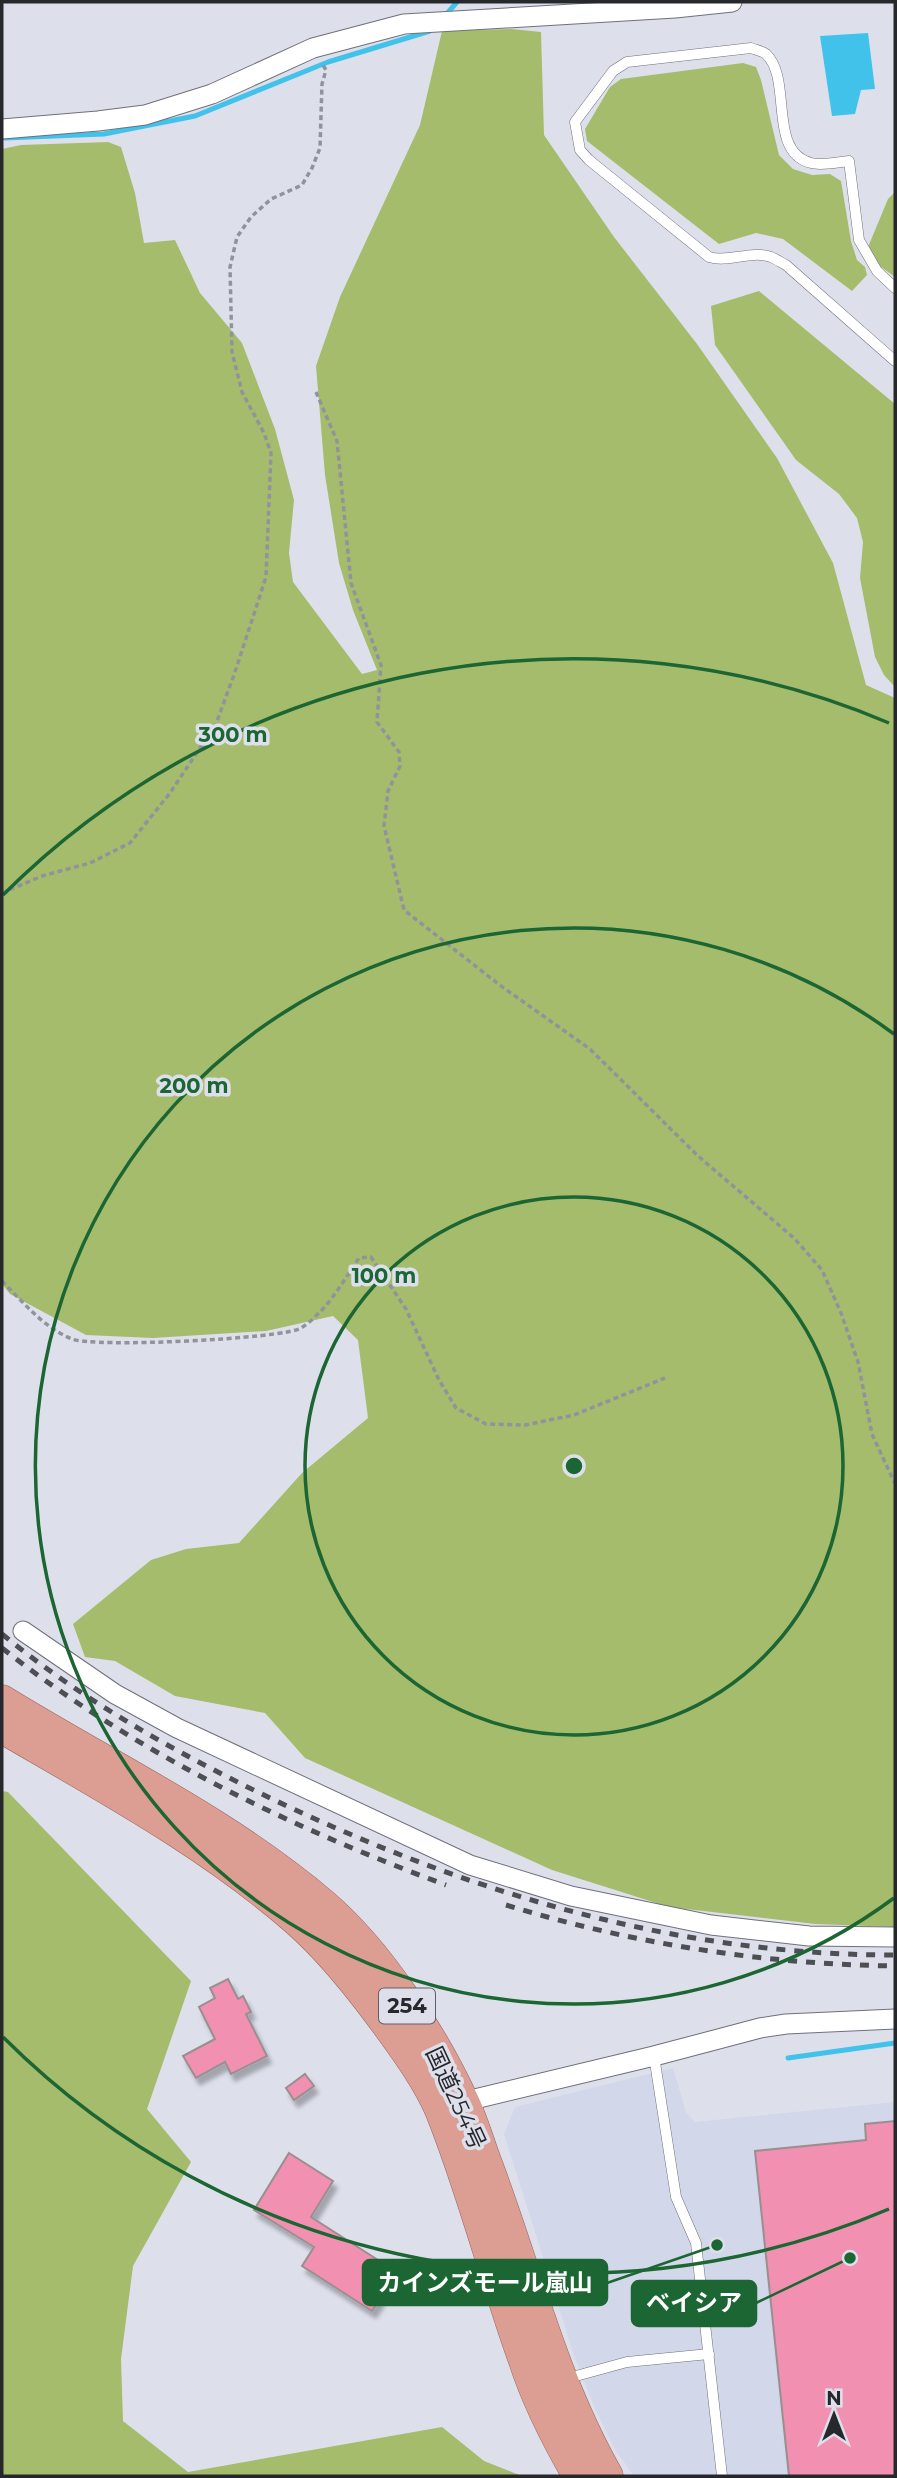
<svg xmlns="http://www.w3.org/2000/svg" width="897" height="2478" viewBox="0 0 897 2478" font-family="Montserrat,'Noto Sans JP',sans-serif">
<defs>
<filter id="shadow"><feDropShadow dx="4" dy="7" stdDeviation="2" flood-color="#0004"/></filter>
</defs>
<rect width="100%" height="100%" fill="#dde0eb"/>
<path fill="#d2d7ea" d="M673 2068 686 2112 695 2122 895 2102V2476H634L616 2451 595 2409 574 2355 504 2134 515 2107Z"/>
<g fill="#a5bc6d">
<path d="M512 29 541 32 544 135 614 237 697 344 777 458 833 563 866 685 895 698V1927L815 1924 669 1907 552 1870 305 1758 265 1713 175 1696 115 1661 85 1657 73 1624 151 1560 186 1549 239 1543 302 1473 368 1418 358 1340 333 1316 266 1331 153 1338 86 1335 10 1294 2 1284V149L21 145 108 142 121 147 135 193 144 243 175 240 200 293 242 343 275 429 294 500 289 553 293 582 362 674 377 670 353 610 339 563 325 475 316 366 340 297 420 125 442 31Z"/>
<path d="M743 63 756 67 761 80 779 155 793 169 812 175 830 174 841 181 851 241 857 260 865 267 867 275 852 291 783 239 756 233 719 244 587 141 585 129 610 87 621 79Z"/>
<path d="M895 192V277L877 264 868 247 888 199Z"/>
<path d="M759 291 895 404V687L884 675 875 657 860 578 863 542 857 518 839 494 796 460 715 345 711 306Z"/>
<path d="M2 1791 8 1792 191 1981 147 2109 191 2162 133 2266 121 2359 123 2421 188 2472 442 2427 484 2461 522 2476H2Z"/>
</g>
<path fill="#41c2ea" d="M868 33 875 89 861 90 855 114 832 116 820 36Z"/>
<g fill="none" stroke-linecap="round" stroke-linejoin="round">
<g stroke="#41c2ea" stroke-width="5">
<path d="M444 17 457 2"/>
<path d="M5 138 104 134 195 116 328 62 430 31"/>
<path d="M788 2058 895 2043"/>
</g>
</g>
<g fill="#f190b1" stroke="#9a8e91" stroke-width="2" filter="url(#shadow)">
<path d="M228 1979 238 1999 243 1996 251 2012 246 2014 267 2056 231 2074 225 2062 196 2078 183 2056 215 2039 199 2007 215 1998 210 1988Z"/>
<path d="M305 2074 314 2086 294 2100 286 2088Z"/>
<path d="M895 2121V2476H789L755 2151 866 2140 865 2124Z"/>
<path d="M289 2153 333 2181 311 2217 392 2269 375 2296 380 2299 372 2311 302 2266 314 2247 254 2210Z"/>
</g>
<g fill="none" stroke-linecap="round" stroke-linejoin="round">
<g stroke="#6e717b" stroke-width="11">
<g id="service">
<path d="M895 288 877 271 859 240 849 161C838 162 822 166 811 163 767 152 793 79 766 54 762 51 756 50 751 48L627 62 613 71 575 122 580 150 589 160 709 257C729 263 750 250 771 257 776 259 782 263 786 265L895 361"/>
<path d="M654 2056 676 2197 696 2243 722 2476"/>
<path d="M565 2379 627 2362 709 2354"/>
</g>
</g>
<g stroke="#6e717b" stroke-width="21">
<g id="minor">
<path d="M2 129 98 121 145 115 212 94 313 48 404 24 675 8 732 2"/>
<path d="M23 1631 115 1694 177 1728 470 1865 571 1896 711 1925 809 1936 895 1937"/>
<path d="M454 2104 654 2056 760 2028 786 2024 895 2019"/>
</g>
</g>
<g stroke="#97655d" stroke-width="33">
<g id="trunk">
<path d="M2 1701C109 1767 226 1822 323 1905 378 1952 432 2035 463 2102 472 2121 478 2142 485 2161 525 2266 551 2378 607 2476"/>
<path d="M2 1727C103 1786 209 1843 298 1921 332 1951 361 1988 388 2025 407 2051 428 2080 441 2110 474 2192 495 2278 525 2361 538 2401 558 2440 579 2476"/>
</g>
</g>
<g stroke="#90939b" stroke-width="3.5" stroke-dasharray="5 3.5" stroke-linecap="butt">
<path d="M316 392 337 441 351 583 381 665 377 722 399 752 400 766 388 791 384 826 404 910 501 986 590 1049 698 1156 794 1238 822 1270 841 1313 858 1362 872 1434 895 1484"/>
<path d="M2 893 42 876 90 863 130 843 170 793 216 724 235 672 266 577 271 453 264 433 242 392 232 352 230 267 237 237 251 217 271 199 302 185 312 168 320 148 322 84 326 70 323 65"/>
<path d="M2 1281C23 1302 44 1328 72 1339 93 1348 283 1339 301 1328 327 1311 342 1283 359 1258L371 1257 406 1309 439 1380 456 1408 486 1424 525 1425 574 1415 665 1378"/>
</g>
<use href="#service" stroke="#fff" stroke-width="10"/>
<use href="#minor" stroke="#fff" stroke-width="19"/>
<use href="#trunk" stroke="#dc9e92" stroke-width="32"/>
<g stroke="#4e4f55" stroke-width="5" stroke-dasharray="9 9" stroke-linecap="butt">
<path d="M2 1634C82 1700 175 1752 268 1797 466 1892 674 1955 895 1955"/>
<path d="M2 1648C134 1752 289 1827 446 1885"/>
<path d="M506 1905C633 1944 763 1964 895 1966"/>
</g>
</g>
<g fill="none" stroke="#1c6634" stroke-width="3.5">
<circle cx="574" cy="1466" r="269"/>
<path d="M894 1898A538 538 0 1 1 894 1034"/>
<path d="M889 2209A807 807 0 0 1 3 2037M3 895A807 807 0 0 1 889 723"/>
</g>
<g text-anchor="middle" stroke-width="7" stroke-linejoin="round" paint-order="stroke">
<rect fill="#dde0eb" stroke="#5e5f65" stroke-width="2" x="379" y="1988.5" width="56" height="35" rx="5"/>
<g font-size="21" font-weight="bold" fill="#27282c">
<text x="407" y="2013">254</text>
</g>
<g font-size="23" fill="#27282c" stroke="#dde0eb">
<text transform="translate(456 2098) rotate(65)" y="8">国道254号</text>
</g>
</g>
<circle cx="574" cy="1466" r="10" fill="#1c6634" stroke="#dde0eb" stroke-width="3.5"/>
<g font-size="21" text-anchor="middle" font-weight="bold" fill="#1c6634" stroke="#dde0eb" stroke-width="7" stroke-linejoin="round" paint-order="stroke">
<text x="233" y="742">300 m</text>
<text x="194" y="1093">200 m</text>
<text x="384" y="1283">100 m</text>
</g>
<path fill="none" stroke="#1c6634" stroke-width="2.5" d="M717 2245L607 2283M850 2258L756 2303"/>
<g fill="#1c6634" stroke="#dde0eb" stroke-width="2.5">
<circle cx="717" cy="2245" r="7"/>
<circle cx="850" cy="2258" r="7"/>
</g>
<g fill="#1c6634" stroke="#1c6634" stroke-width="2.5">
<rect x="363" y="2260" width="244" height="45" rx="7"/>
<rect x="632" y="2281" width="124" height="45" rx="7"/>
</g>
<g font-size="24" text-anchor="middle" font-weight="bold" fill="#fff">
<text x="485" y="2291">カインズモール嵐山</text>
<text x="694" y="2311">ベイシア</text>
</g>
<rect width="897" height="2478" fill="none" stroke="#27282c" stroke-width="7"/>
<g transform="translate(834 2415)" stroke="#dde0eb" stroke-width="5" paint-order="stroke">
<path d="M0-5L12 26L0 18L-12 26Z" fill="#27282c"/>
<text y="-10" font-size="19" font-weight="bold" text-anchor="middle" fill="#27282c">N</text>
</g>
</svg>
